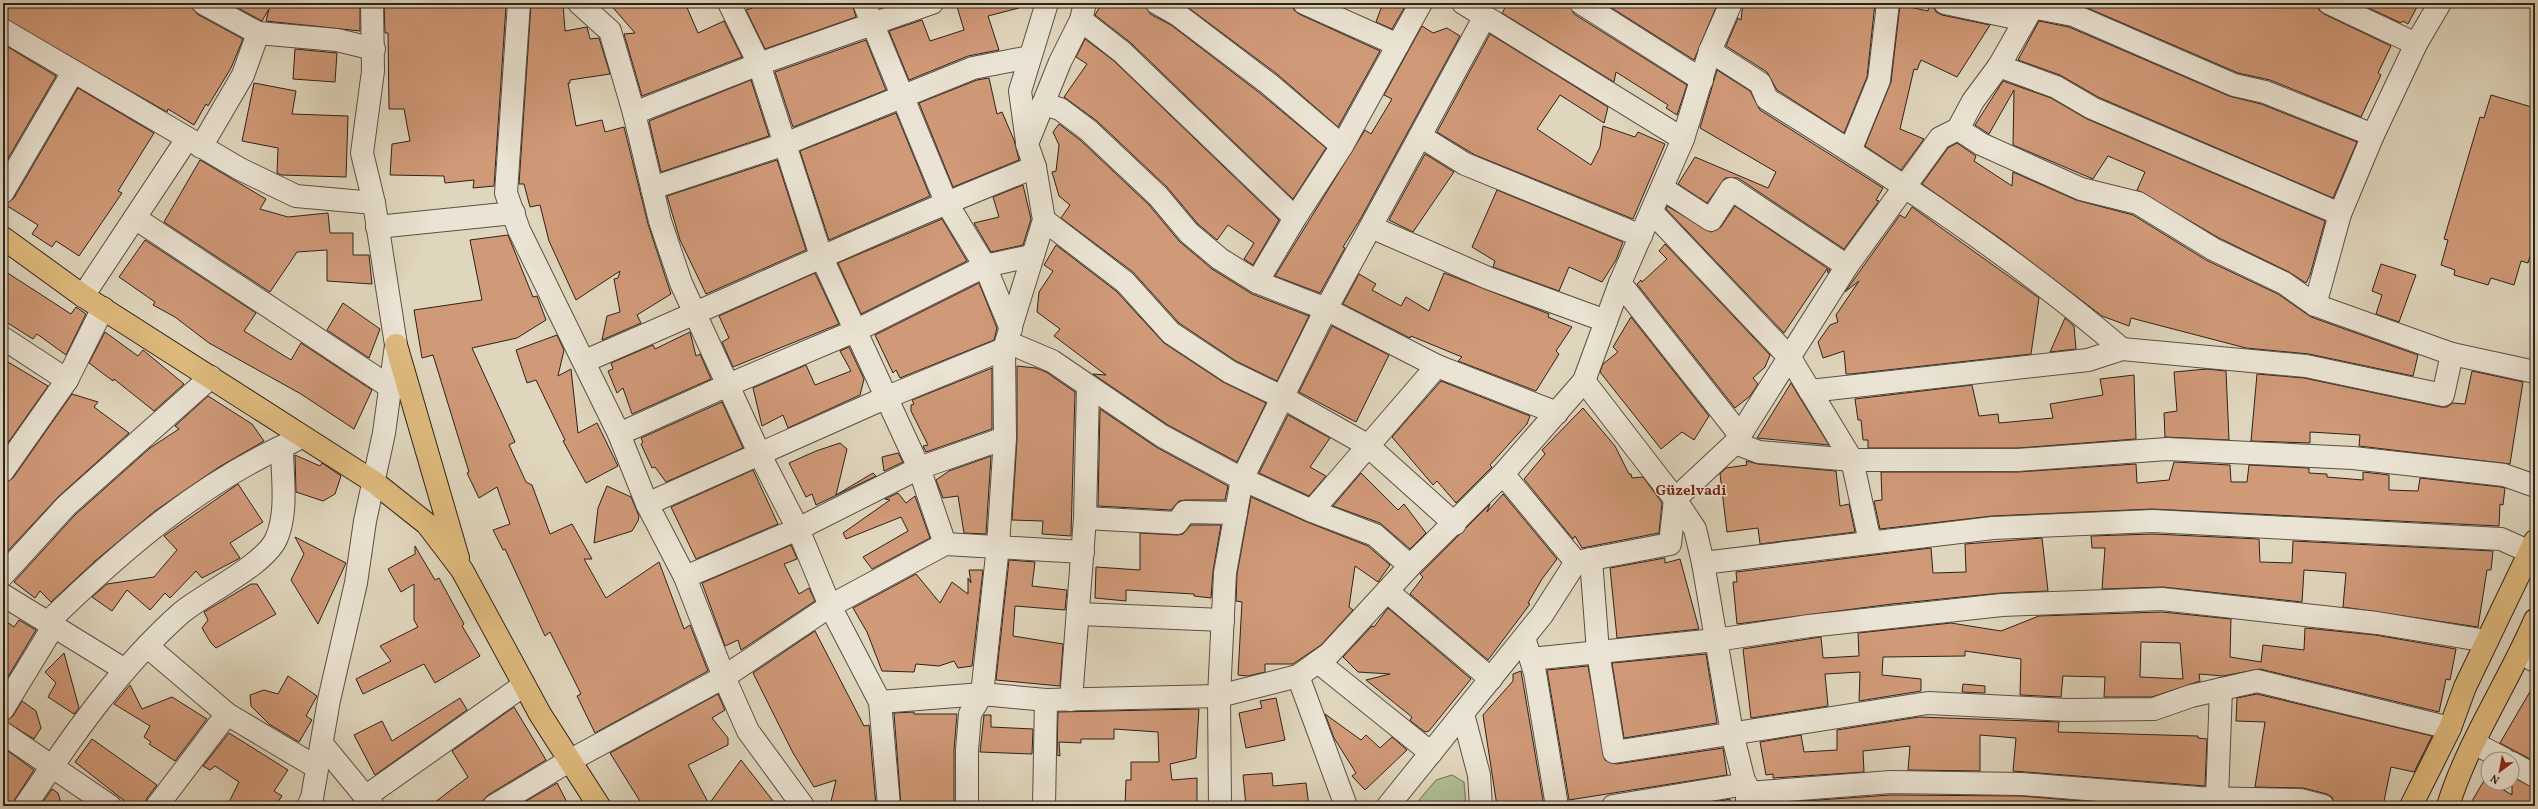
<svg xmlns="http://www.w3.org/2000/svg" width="2538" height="809" viewBox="0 0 2538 809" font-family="Vollkorn,serif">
<rect width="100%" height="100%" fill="#e0d6bd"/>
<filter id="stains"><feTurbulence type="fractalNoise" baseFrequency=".005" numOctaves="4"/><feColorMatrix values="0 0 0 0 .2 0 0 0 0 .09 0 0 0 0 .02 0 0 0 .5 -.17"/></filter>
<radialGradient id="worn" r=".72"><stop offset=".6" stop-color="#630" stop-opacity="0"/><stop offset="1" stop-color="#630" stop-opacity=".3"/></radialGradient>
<path fill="#afbe93" stroke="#6e7056" d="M1452 775 1464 782 1466 806H1414L1436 780Z"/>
<g fill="#d09978" stroke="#2d221a" fill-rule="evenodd">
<path d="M3 3H191L197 14 243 39 231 68 208 106 206 104 194 125 168 109 167 112 3 18Z"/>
<path d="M229 3H360V31L266 21 269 9 262 21Z"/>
<path d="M384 3H445V5L502 3V6H506L494 186 473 188 474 180 445 183 444 176 390 175 392 144 410 141 404 109H389L388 33H385Z"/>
<path d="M563 3 565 31 587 27 590 39 599 38 610 74 570 80V83H568L576 126 602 120 605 132 624 127 648 224 671 294 637 315 641 323 602 340 607 316 620 312 614 279 618 278 620 271 576 300 549 241 540 205 530 207 524 184H519L531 5Z"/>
<path d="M609 3H685L698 33 724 21 742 57 642 96 624 34 635 33Z"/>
<path d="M749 3H852L856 17 765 49 746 10 752 8Z"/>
<path d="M878 3H894L880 8Z"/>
<path d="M956 3H1018L1019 8 988 16 999 50 968 56 909 80 889 31 922 20 930 41 964 30Z"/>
<path d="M1102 3H1145L1150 14 1171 25 1261 94 1326 148 1293 199 1131 43 1095 15Z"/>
<path d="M1182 3H1292L1294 10 1299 14 1380 51 1338 127 1277 74Z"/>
<path d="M1383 3H1407L1392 29 1376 22Z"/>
<path d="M1508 3H1569L1574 14 1687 85 1677 115 1666 108 1668 105 1616 72 1614 82 1502 13Z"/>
<path d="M1604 3H1714L1717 5 1694 60Z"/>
<path d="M1743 3 1774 5 1775 3H1875L1867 77 1844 133 1777 90 1767 72 1726 46 1738 18 1741 20Z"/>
<path d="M2076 3H2317L2319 10 2324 14 2391 46 2378 73 2381 75 2361 117 2270 80 2238 73Z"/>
<path d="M2358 3H2419L2408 24 2403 21 2401 23Z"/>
<path d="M1900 5 1928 11 1929 5 1933 6 1936 12 1942 15 1990 25 1957 77 1921 60 1917 70 1914 69 1900 129 1924 139 1901 170 1865 146 1891 82Z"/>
<path d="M2039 21 2069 27 2229 96 2261 104 2357 142 2333 198 2098 97 2060 75 2018 60Z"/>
<path d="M1422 26 1433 33 1447 28 1460 36 1361 218 1343 247 1345 248 1320 293 1275 276 1365 130 1371 134 1392 99 1384 95Z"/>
<path d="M1490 34 1608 107 1604 123 1560 95 1537 129 1591 165 1600 147 1603 126 1635 137 1638 132 1665 144 1633 219 1475 155 1437 132Z"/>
<path d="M1085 39 1114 61 1279 220 1253 265 1244 259 1254 243 1228 225 1217 240 1198 224 1167 187 1097 121 1064 97 1087 64 1076 57Z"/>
<path d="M866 40 886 90 793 127 775 72Z"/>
<path d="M3 44 56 76 3 167Z"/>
<path d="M295 49 337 53 335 82 293 79Z"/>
<path d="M1717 70 1750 91 1760 110 1883 188 1876 200 1879 201 1844 249 1738 178H1725L1707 203 1678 184 1695 157 1768 188 1776 172 1700 128Z"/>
<path d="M989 78 997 114 1002 112 1014 140 1019 160 953 187 919 103 977 80Z"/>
<path d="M751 80 769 136 661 172 649 121Z"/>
<path d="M2003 81 2051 98 2087 119 2325 221 2310 275 2306 283 2289 272 2219 238 2137 190 2145 172 2108 156 2093 179 2013 145 2014 90 1989 134 1975 125Z"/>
<path d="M254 83 296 91 292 114 348 116 346 177 281 175 277 173 278 148 242 141Z"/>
<path d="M78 88 154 133 118 191 122 193 79 256 56 241 52 247 32 234 38 225 4 204 14 198Z"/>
<path d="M2491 95 2535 108V239L2528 263 2521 261 2514 285 2491 278 2488 285 2454 275 2455 270 2441 265 2448 240 2444 239 2480 117 2484 118Z"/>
<path d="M896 113 930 196 829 240 800 151Z"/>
<path d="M1059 124 1080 140 1149 205 1179 241 1212 269 1252 294 1309 316 1277 381 1236 361 1179 323 1133 272 1061 218 1070 205 1059 196 1052 172 1056 171 1059 145 1053 132Z"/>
<path d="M1957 143 1976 156 1974 161 2012 186 2013 172 2076 200 2133 215 2206 260 2278 294 2311 317 2418 355 2413 376 2309 354 2246 348 2131 318 2129 326 2102 316 2001 239 1922 184 1948 148Z"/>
<path d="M1425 154 1454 172 1413 232 1389 220Z"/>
<path d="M200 160 266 199 260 209 288 217 328 213 330 233H353V255H369L372 284 327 281V250L297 252 270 292 164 222Z"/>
<path d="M777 160 806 250 706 294 680 240 667 196Z"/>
<path d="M1023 185 1031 219 1023 245 991 252 974 223 999 217 993 197Z"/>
<path d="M1497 190 1623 242 1616 260 1602 282 1569 267 1559 291 1493 267 1495 261 1472 247Z"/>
<path d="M1667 206 1711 232 1721 227 1735 206 1830 270 1828 273 1827 269 1784 333 1666 209Z"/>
<path d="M1912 207 2039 298 2031 354 1851 374H1846L1844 351 1823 358 1818 342 1830 325 1838 322 1836 315 1859 281 1845 292 1900 215 1905 218Z"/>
<path d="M942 219 967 261 861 314 838 263Z"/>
<path d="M508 235 533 297 537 296 546 320 517 338 472 348 515 442 509 445 526 482 532 485 550 534 572 524 592 559H584L606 598 659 562 684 629 690 625 708 671 595 733 577 696 581 694 550 632 545 636 505 549 503 550 493 530 510 524 497 487 479 498 467 473 469 472 433 355 422 358 414 310 482 300 470 240Z"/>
<path d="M145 240 256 313 244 331 291 360 301 343 372 390 354 429 301 394 209 343 175 317 153 305 155 302 119 277Z"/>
<path d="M1665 244 1770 355 1765 367 1753 378 1758 384 1750 396 1735 408 1637 284 1641 280 1642 282 1667 259 1659 251Z"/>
<path d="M1056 245 1116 291 1164 343 1223 382 1266 403 1237 462 1168 425 1093 374 1106 375 1054 336 1060 329 1037 312 1039 292 1053 271 1044 265Z"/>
<path d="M2381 264 2416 275 2399 322 2376 314 2382 295 2372 291Z"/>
<path d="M3 270 71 314 76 307 86 314 66 355 37 334 33 339 3 320Z"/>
<path d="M815 273 839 324 733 367 722 342 729 338 719 316Z"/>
<path d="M1444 273 1549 314 1548 317 1572 327 1556 351 1559 354 1536 391 1458 361 1462 357 1411 336 1410 338 1343 304 1359 274 1376 284 1372 290 1401 306 1406 297 1429 311Z"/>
<path d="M979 283 997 328 994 340 900 378 896 370 893 373 875 335Z"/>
<path d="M343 303 380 329 369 358 327 330Z"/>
<path d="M1631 317 1709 416 1694 440 1682 432 1661 449 1600 372 1603 364 1618 352 1613 347Z"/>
<path d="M2065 318 2074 326 2076 349 2050 352Z"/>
<path d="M1332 326 1389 355 1356 422 1299 392Z"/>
<path d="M105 332 138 356 143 350 184 384 154 411 114 379 113 381 89 363Z"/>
<path d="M690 332 696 356 700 354 711 379 632 414 623 388 617 393 608 371 613 369 611 363 653 345 655 349Z"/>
<path d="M557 335 564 350 558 376 571 369 578 433 597 423 618 466 586 483 563 441 565 440 536 380 527 383 516 350Z"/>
<path d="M849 347 864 379 860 395 788 428 783 415 762 426 753 388 806 365 815 385 851 371 840 351Z"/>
<path d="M3 359 48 386 5 447 3 445Z"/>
<path d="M1017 366 1036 368 1046 372 1075 392 1071 536 1042 534 1043 521 1012 520 1017 439Z"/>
<path d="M992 368V429L926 452 923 446 928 445 911 411V405L914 404 912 400Z"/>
<path d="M2207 369 2226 371 2229 440 2165 437 2164 413 2177 411 2174 372Z"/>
<path d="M2472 371 2523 382 2510 464 2359 446 2360 435 2310 432V443L2251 441 2257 374 2304 378 2441 407H2447L2453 403 2465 404Z"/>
<path d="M2134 375 2136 439 2018 448H1868V440H1863L1861 420H1858L1855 399 1972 385 1979 416 1998 414 1999 423 2053 418 2050 404 2103 395 2100 379Z"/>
<path d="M1441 381 1530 416 1527 424 1490 465 1492 467 1456 503 1437 481 1433 485 1392 437Z"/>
<path d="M1791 383 1800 398 1829 445 1757 438Z"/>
<path d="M72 394 98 402 94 407 129 433 58 497 3 556V483L13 478Z"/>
<path d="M208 396 252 424 264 441 219 467 155 511 95 561 51 602 40 591 35 598 14 582 75 515 150 448 179 429 175 426Z"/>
<path d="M722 402 743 448 666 482 655 467 652 468 641 444 643 442 641 438Z"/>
<path d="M1583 408 1615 446 1629 474H1631L1632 478 1643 477 1660 500 1662 503 1659 533 1582 548 1575 536 1573 539 1524 479 1545 454 1542 450Z"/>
<path d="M1100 409 1156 447 1228 486 1225 500H1185L1179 501 1171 510 1098 506Z"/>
<path d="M1288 415 1330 438 1310 467 1326 476 1309 496 1259 473Z"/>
<path d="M840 443 847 449 836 495 873 473 876 476 816 505 812 494 806 497 789 463 816 451Z"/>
<path d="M898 453 903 462 884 471 882 457Z"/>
<path d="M295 455 320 466 322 463 341 476 335 494 323 501 296 492Z"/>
<path d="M991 456 986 534 964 533 958 496 943 498 936 480 949 471Z"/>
<path d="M1746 461 1758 464 1836 471 1840 506 1849 504 1855 532 1760 544 1758 528 1727 532 1720 474 1726 468 1747 465Z"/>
<path d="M2174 462 2230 465 2231 482H2247L2249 465 2309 468V473L2327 474V477L2363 480V472L2389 475V490L2418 491 2420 478 2501 487 2505 488 2503 505 2500 504 2499 526 2152 509 1992 516 1880 529 1874 501 1882 500 1881 472H2018L2136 464 2137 483 2169 480Z"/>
<path d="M753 470 778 524 696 559 671 507Z"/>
<path d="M1361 473 1398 510 1404 504 1426 533 1410 549 1380 523 1333 506Z"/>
<path d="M238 484 263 522 230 543 240 558 202 578 196 571 170 598 165 593 150 610 127 590 112 611 92 597 107 584 154 577 177 550 164 536Z"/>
<path d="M607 486 631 497 639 516 638 521 632 531 594 543 598 508Z"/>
<path d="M898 493 906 503 915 496 930 538 872 569 863 557 908 531 901 517 846 539 843 533 890 500 885 499Z"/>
<path d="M1503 494 1557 559 1542 579 1528 603 1530 604 1488 660 1410 594 1423 577 1420 574 1490 504 1487 512Z"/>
<path d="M1251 497 1307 522 1368 546 1390 565 1378 582 1355 566 1349 607 1353 610 1321 645 1293 664H1265V672L1248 676 1238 675 1242 602 1236 601 1237 574Z"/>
<path d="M1191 525H1221L1213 571 1211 598 1194 596V594L1126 590V601L1095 598 1096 567 1140 570V533L1177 535 1183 534Z"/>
<path d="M2153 534 2259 539 2260 562 2292 563 2293 541 2493 551 2491 570H2487L2478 627 2343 607 2346 573 2304 570 2302 602 2163 587 2102 589 2105 548H2092L2091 536Z"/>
<path d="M295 537 346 563 318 624 291 580 304 554Z"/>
<path d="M2042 538 2048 591 2001 593 1892 604 1737 624 1733 582H1737L1736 572 1931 548 1933 573 1966 572 1965 544Z"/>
<path d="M791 545 797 559 784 564 799 594 809 588 815 601 741 650 738 640 725 646 702 583Z"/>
<path d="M415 546 435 580 439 578 464 624 462 626 480 656 435 683 424 664 363 694 356 679 391 661 380 646 418 627 414 620V584L401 592 388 569 415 554Z"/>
<path d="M1665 558V563L1680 559 1699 629 1617 638 1610 568Z"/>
<path d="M1009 560 1035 562 1032 586 1067 590 1065 610 1015 606 1013 636 1063 644 1060 686 996 680Z"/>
<path d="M969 570H983L972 666 958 668 954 661 939 666 916 664 914 672 882 671 867 632 853 608 916 574 940 603 952 582 968 594V578L971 583Z"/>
<path d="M251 584H257L276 614 216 648 211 643 202 628 208 620 204 612Z"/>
<path d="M1388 608 1471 679 1429 731 1425 732 1412 722 1410 720 1412 717 1366 680 1390 674 1358 672 1343 657 1372 626 1374 627Z"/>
<path d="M2162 612 2231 619 2230 657 2261 662 2263 645 2304 650 2305 628 2375 635 2456 649 2450 680 2446 679 2439 712 2260 669 2223 676 2199 674 2200 681 2152 697H2104L2105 677 2063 676 2061 697 2020 695 2021 659 1965 651V656L1883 657 1882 675 1921 679V691L1859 701 1860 672 1825 674 1828 706 1751 718 1743 649 1821 637 1823 658 1859 656 1858 633 1951 623 2001 631 2039 616ZM2141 642 2180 643 2183 679 2140 677Z"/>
<path d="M3 619 14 627 19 620 36 630 3 685Z"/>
<path d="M815 631 864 726 869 725 876 806H830L836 780 814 787 793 753 753 673Z"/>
<path d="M64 653 79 708 74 714 48 697 56 683 45 672Z"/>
<path d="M1706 654 1717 723 1624 738 1612 663Z"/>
<path d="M1588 666 1605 760 1616 764 1723 748 1727 775 1569 800 1547 670Z"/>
<path d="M1521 671 1544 806H1497L1483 715 1513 681V674Z"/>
<path d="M288 676 317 696 306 716 312 720 299 742 269 724 251 706 250 695 264 690 278 694Z"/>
<path d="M2535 683V751L2530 759 2500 743Z"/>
<path d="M1963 684 1985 686V693L1962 692Z"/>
<path d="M130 685 142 709 172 697 207 719 175 761 149 744 151 742 144 737 150 726 114 704Z"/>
<path d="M718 694 725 710 712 718 728 738V745L688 765 709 804 741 760 777 806H643L610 753Z"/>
<path d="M2257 694 2432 736 2414 772 2391 767 2383 806H2335L2332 797 2327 794 2303 788 2255 787 2265 722 2236 721 2237 698Z"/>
<path d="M460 698 467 710 375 775 354 735 382 721 392 741Z"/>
<path d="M1276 698 1285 740 1246 748 1239 713 1262 708 1260 701Z"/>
<path d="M22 701 36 711 41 728 34 739 5 721 13 716Z"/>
<path d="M514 707 546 760 488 795 478 806H430L468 777 452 751Z"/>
<path d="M1199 709 1196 758 1170 764 1172 780 1197 778V806H1125L1126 780H1131V762H1159L1158 732 1114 729V739H1081V743L1059 742 1060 756 1057 755 1058 712Z"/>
<path d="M914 712V714H957L954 750V806H901L894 713Z"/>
<path d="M1325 714 1361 740 1366 735 1380 748 1392 737 1407 750 1365 790 1352 776 1356 773 1334 738Z"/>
<path d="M984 715H991V727L1033 729 1032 754 980 752Z"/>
<path d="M1919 717 2059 722 2058 732 2198 736V738L2207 739 2205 786 2013 771 2016 738 1980 735V771L1908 770 1910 746 1863 751 1864 772 1773 778V774L1766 775 1760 742 1801 735 1804 752 1837 750V730Z"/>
<path d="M229 733 288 770 274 791 282 796 275 806H227L239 782 215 766 210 770 203 766Z"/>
<path d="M92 739 157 785 147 798 145 806H131L75 762Z"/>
<path d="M4 748 34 770 15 799 13 806H3Z"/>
<path d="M1272 773 1273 786 1306 783 1309 806H1246L1243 775Z"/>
<path d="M2512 777 2535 788V806H2469L2485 779 2488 783H2492L2512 795Z"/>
<path d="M557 783 569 806H518Z"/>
<path d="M52 789 58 793 62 806H40Z"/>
<path d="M1891 795 2021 796 2142 806H1776L1775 803Z"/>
<path d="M1730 799 1731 806H1699L1698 805Z"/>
</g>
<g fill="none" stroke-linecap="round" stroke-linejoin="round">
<g stroke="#5a4f43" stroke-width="24">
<g id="minor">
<path d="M203 3 258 33 337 40 374 49"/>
<path d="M519 3 506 193 519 230 619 434 647 504 685 577 724 677 748 731 803 806"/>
<path d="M579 3 610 31 634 113 660 221 681 283 759 453 798 529 830 606 880 702 889 806"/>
<path d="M729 3 759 64 821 256 919 468 945 544"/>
<path d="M864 3 946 202 985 266 1011 329"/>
<path d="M1157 3 1178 15 1269 84 1342 146"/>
<path d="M1304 3 1398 45"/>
<path d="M1463 3 1683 139"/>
<path d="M1581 3 1702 80"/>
<path d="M1945 3 2025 20"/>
<path d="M2329 3 2416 44"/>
<path d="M2032 7 2073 15 2234 85 2265 92 2373 135"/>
<path d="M1081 20 1122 52 1295 218"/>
<path d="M3 30 240 169 296 196 374 203"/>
<path d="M1710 51 1760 83 1767 99C1890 175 2012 255 2122 349"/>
<path d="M1999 66 2056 87 2092 108 2340 214"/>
<path d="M1043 104 1060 109 1088 130 1158 196 1189 233 1220 259 1257 282 1326 309 1437 366 1557 413"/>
<path d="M634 113 759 64 932 3"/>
<path d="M1958 129 1981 144 2081 189 2138 203 2213 249 2284 283 2315 305 2452 354 2535 372"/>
<path d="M1420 136 1465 164 1641 236"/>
<path d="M1027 142 1020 91 1047 3"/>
<path d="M201 147 243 75 258 33"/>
<path d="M1850 151 1879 80 1888 3"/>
<path d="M652 188 785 144 973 68 1030 57"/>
<path d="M1662 188 1711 220 1731 189 1847 266"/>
<path d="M3 192 73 72"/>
<path d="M1652 212 1790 358 1852 460 1870 542"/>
<path d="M135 218 390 387"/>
<path d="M1044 220 1125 282 1171 333 1230 372 1282 397 1367 445 1455 524"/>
<path d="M377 227 514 213"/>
<path d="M1371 227 1488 278 1606 321"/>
<path d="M1257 282 1295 218 1342 146 1421 3"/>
<path d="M1620 283 1740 435"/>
<path d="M83 296 187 139"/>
<path d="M2315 305 2340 214 2373 135 2416 44 2440 3"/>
<path d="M3 338 67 380"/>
<path d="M1007 342 1052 361 1162 436 1242 479 1312 511 1375 535 1410 566"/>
<path d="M585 361C735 297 883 227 1035 167"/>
<path d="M1584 381 1675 499 1695 529 1703 563 1732 733 1747 793V806"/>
<path d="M1810 391 2088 360 2122 349 2306 366 2443 395 2452 354"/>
<path d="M619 434 728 385 855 331 985 266 1031 256"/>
<path d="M1735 443 1759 452 1852 460H2018L2167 449 2353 458 2504 475 2535 486"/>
<path d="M3 471 67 380 103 308"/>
<path d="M1503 474 1576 562"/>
<path d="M647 504 885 398 1004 349"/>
<path d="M1312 511 1437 366"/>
<path d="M1085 518 1177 523 1185 512 1236 513"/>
<path d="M1591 559 1598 652 1614 752 1928 703 2067 710 2154 709 2191 696 2257 681 2450 728"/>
<path d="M1703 563 1993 528 2153 521 2501 539 2530 552"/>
<path d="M3 575 66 506 211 377"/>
<path d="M685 577 798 529 919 468 1005 438"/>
<path d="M1388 592 1491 679"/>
<path d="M3 595 125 670"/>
<path d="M1079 614 1223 620"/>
<path d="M47 623C121 551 199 483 294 441"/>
<path d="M1526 644 1535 673 1557 806"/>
<path d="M147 646 227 714 316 767"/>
<path d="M2521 653 2535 661"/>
<path d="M1531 659 1716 640 1809 626 2002 605 2162 599 2377 623 2487 641"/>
<path d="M1318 662 1431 753"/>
<path d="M1298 676 1346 806"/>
<path d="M1071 700 1085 518 1088 387"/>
<path d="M880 702 982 694 1046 700 1219 696 1298 676 1329 654 1410 566 1503 474 1584 381 1620 283 1683 139 1710 51 1731 3"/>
<path d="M3 709 53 627"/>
<path d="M1463 714 1479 775 1481 806"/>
<path d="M3 733 110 806"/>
<path d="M2474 743 2504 759"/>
<path d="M322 744 373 806"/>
<path d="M2512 763 2535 776"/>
<path d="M1747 793 1891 782 2022 784 2199 798 2300 800 2323 806"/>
<path d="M365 797 524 685"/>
<path d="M2217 798 2221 689"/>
<path d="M25 806C71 738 119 668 181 613 205 593 267 564 277 537 288 510 282 475 282 447"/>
<path d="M157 806 227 714"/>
<path d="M308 806 312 798 329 700 356 583 365 521 384 433 396 345 374 203 362 153 373 71 372 3"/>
<path d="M494 806 569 761 724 677 830 606 945 544 1083 552"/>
<path d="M967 806V750L970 714 982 694 998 546 1005 438 1004 349 1044 220 1035 167 1027 144 1060 62 1081 20 1085 3"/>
<path d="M1044 806 1046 700"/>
<path d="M1220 806 1219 696 1225 573 1242 479 1326 309 1484 18"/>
<path d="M1388 806 1542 615 1576 562 1670 544 1675 499 1735 443 1847 266 1940 138 1958 129 1973 101 1999 66 2035 3"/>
<path d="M1613 806 1746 784"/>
</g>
</g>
<g stroke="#2d221a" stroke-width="24">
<g id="major">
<path d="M3 238 83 296 374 482 427 524 462 570 540 714 599 806"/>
<path d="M396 345 458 558"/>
<path d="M2411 806 2450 728 2465 687 2535 541"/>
<path d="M2448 806C2468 741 2508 683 2535 620"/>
</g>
</g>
<use href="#minor" stroke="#ebe4d4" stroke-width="22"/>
<use href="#major" stroke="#e0bb7e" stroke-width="22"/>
</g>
<g text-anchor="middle" stroke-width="3" stroke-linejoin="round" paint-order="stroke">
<g font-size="15" font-weight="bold" fill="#7a1f14" stroke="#ebe4d4">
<text x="1691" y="495">Güzelvadi</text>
</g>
</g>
<rect width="2538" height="809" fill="none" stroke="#e0d6bd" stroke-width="16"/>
<rect x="4" y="4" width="2530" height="801" fill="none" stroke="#2d221a" stroke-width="2"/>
<rect x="8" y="8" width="2522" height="793" fill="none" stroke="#2d221a"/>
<g transform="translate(2500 771) rotate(212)"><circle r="19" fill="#ebe4d4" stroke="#9f968a"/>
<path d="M0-3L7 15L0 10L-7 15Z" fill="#8f2418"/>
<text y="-6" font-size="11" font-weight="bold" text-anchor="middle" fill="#2d221a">N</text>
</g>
<rect width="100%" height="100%" filter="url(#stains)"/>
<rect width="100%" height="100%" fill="url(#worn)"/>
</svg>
